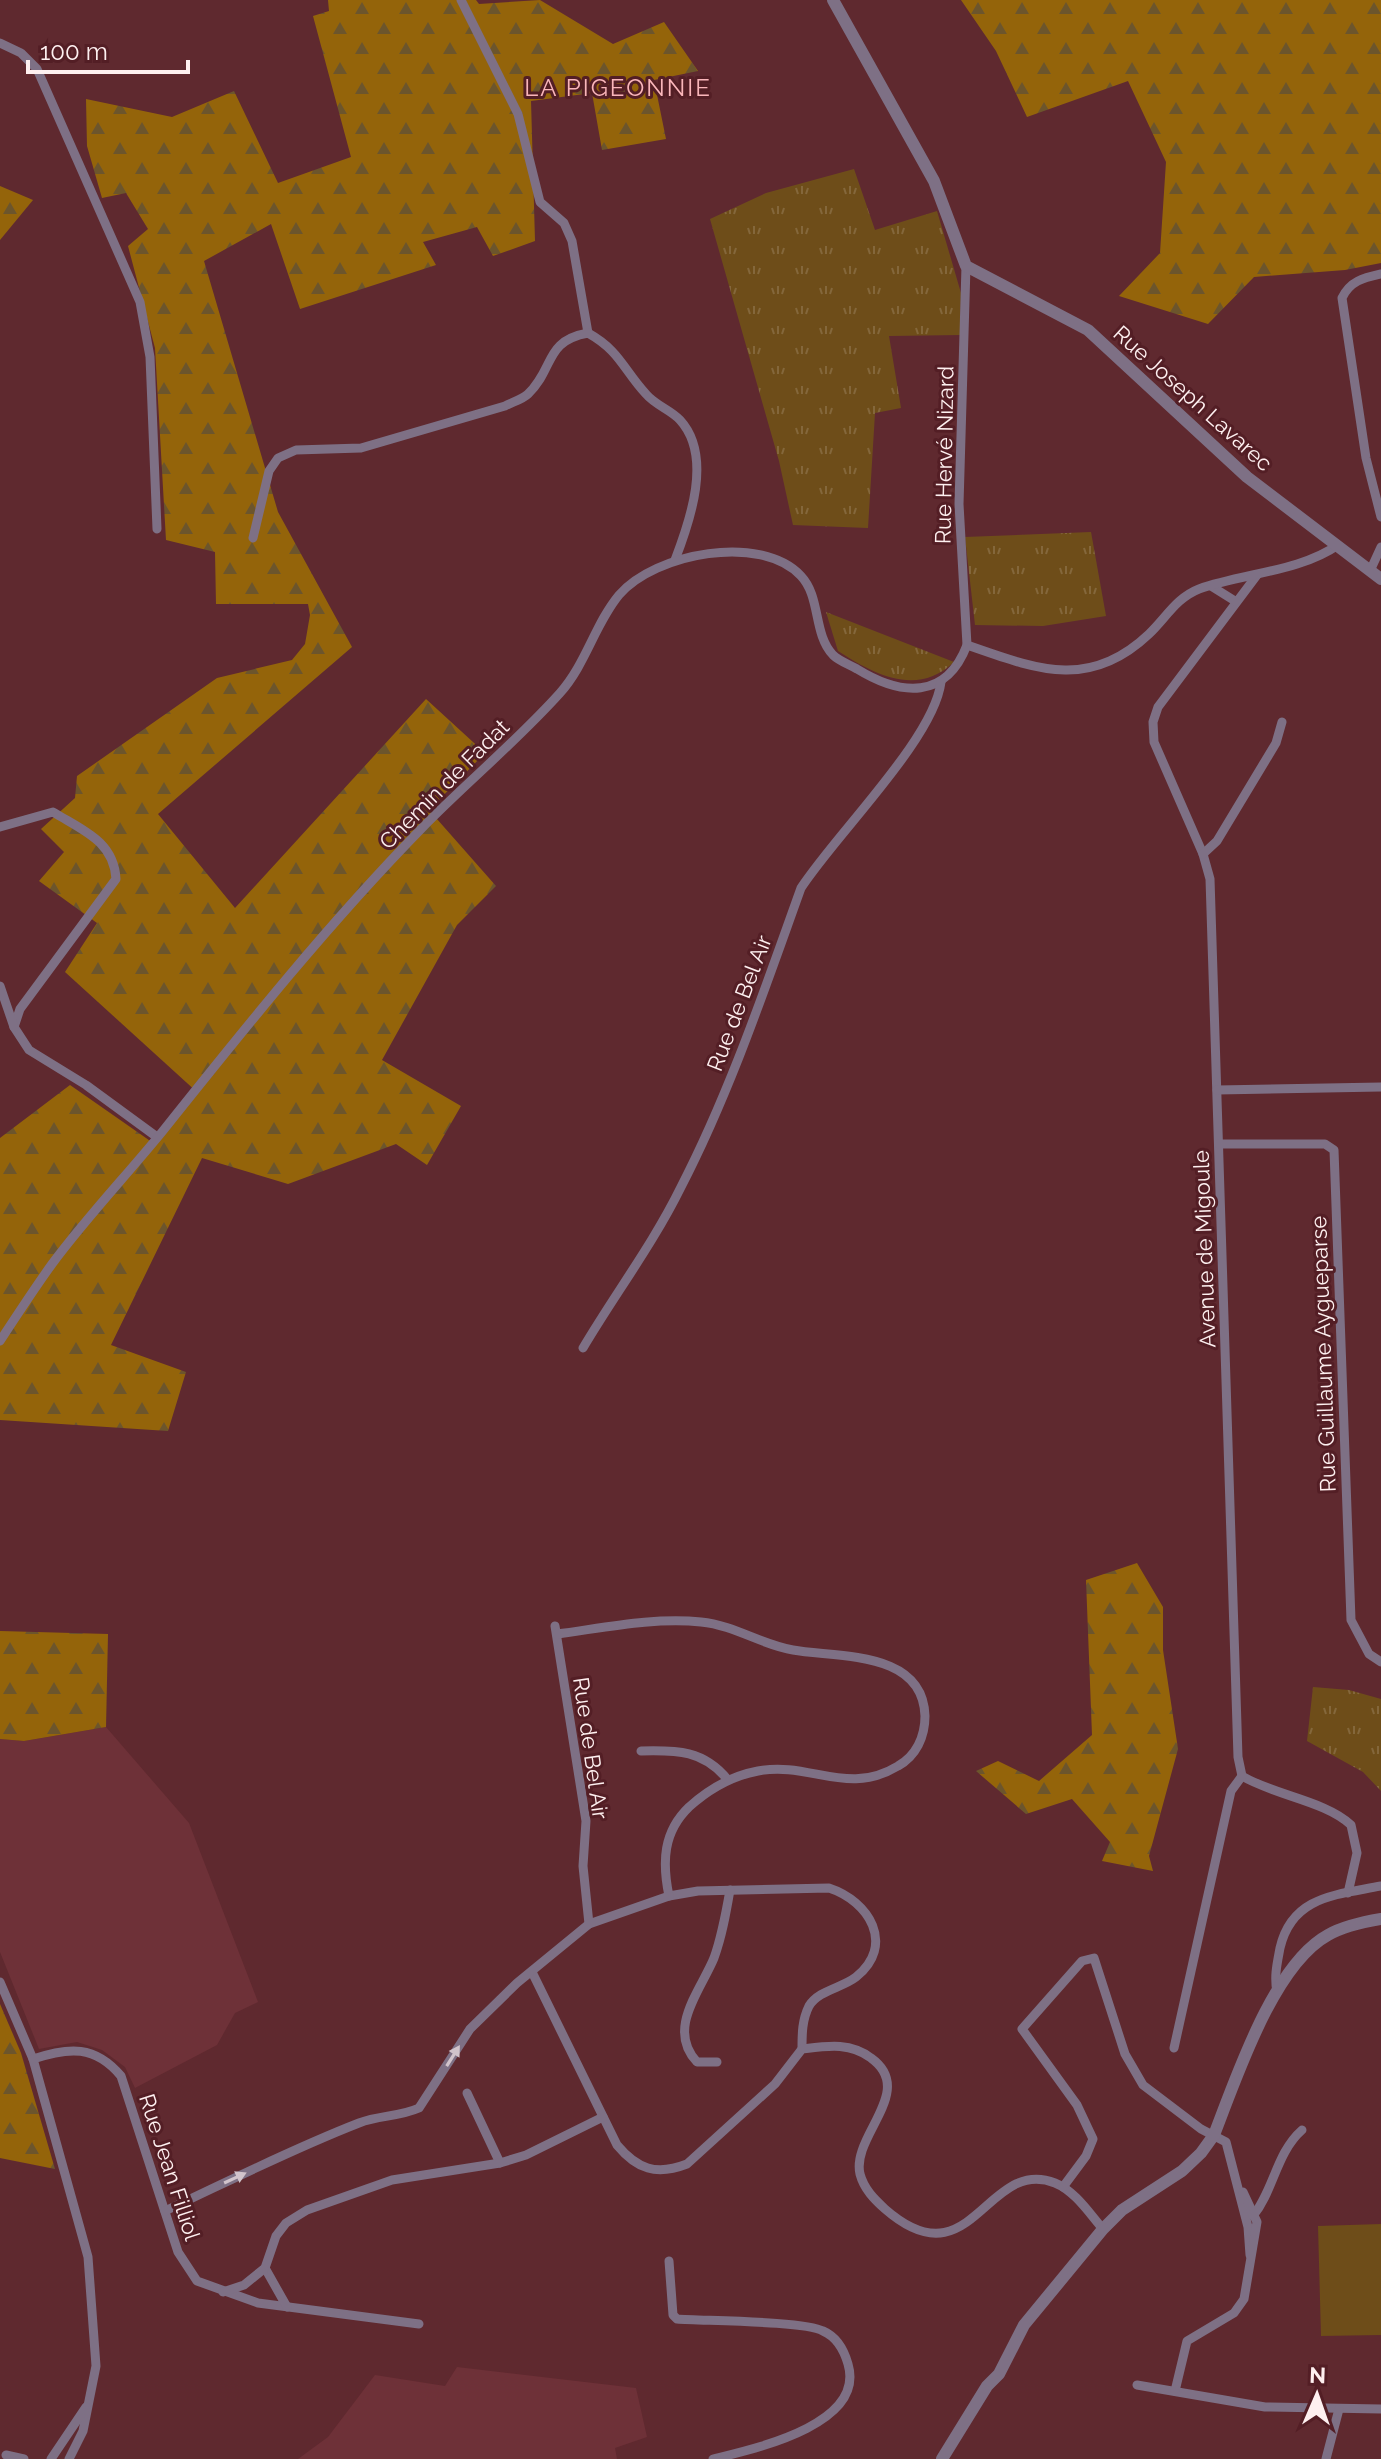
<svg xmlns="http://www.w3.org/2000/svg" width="1381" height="2459" viewBox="0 0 1381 2459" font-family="Raleway,sans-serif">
<defs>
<pattern id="grass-tufts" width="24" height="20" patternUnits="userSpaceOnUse" patternTransform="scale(2)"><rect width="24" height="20" fill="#6e4d19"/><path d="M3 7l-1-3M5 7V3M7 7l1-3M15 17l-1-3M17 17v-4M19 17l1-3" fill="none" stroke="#84673b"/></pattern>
<pattern id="forest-firs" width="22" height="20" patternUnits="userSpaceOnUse" patternTransform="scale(2)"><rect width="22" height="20" fill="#94640a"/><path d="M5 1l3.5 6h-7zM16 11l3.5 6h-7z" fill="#6c552c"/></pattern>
</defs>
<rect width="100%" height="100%" fill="#5f292f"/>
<g fill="#6e3138">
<path d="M106 1727 189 1823 258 2002 235 2013 217 2045 135 2088 125 2067 102 2050 77 2042 39 2049 0 1952V1739L24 1741Z"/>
<path d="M457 2367 636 2388 647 2437 615 2448 617 2459H298L328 2437 375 2375 445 2386Z"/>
</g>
<g fill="url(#grass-tufts)">
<path d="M854 169 875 230 937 211 961 293 960 335 889 336 901 408 875 413 868 528 793 525 779 461 710 219 766 193Z"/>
<path d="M1091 532 1106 616 1043 626 975 625 965 537Z"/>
<path d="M826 612 954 662C917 697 875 675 838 651Z"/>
<path d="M1313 1687 1349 1690 1381 1699V1791L1363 1772 1307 1741Z"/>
</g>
<g fill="url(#forest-firs)">
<path d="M328 0H476L479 4 540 0 613 44 664 22 698 71 654 80 666 139 602 150 592 93 531 101 535 241 493 256 477 227 423 242 436 265 300 309 271 224 204 261 278 512 352 647 158 814 235 908 426 699 485 753 429 810 496 886 457 925 382 1060 461 1106 427 1165 396 1144 288 1184 202 1158 111 1345 186 1372 168 1431 0 1420V1138L70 1085 156 1145 198 1093 65 972 97 923 39 881 64 852 41 829 75 798 77 776 217 678 292 660 305 644 310 615 308 604H216L215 552 166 540 155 348 128 246 148 229 126 193 102 198 87 146 86 99 172 117 234 91 278 183 351 157 313 16 329 11Z"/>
<path d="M961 0H1381V263L1345 270 1254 277 1208 324 1119 296 1160 253 1166 162 1128 81 1027 117 996 51Z"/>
<path d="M0 186 33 200 0 240Z"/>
<path d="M1137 1563 1163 1607V1650L1178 1749 1149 1856 1153 1871 1102 1861 1110 1842 1072 1799 1026 1814 976 1771 998 1761 1039 1781 1092 1735 1086 1580Z"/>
<path d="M0 1631 108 1634 106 1727 24 1741 0 1739Z"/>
<path d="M0 2004 21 2053 55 2169 0 2158Z"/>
</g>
<path fill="#6e4d19" d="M1381 2224V2335L1321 2336 1318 2226Z"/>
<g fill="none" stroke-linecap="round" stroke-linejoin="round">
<g stroke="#7e7085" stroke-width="9">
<path d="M461 0 518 114 540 202 564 223 572 241 588 333"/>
<path d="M0 43 21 53 37 69 140 302 150 357 157 529"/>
<path d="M1381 274C1363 278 1350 281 1342 298L1366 458 1381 517"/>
<path d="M253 538 269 471 278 458 296 450 361 448 505 406C513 402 523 399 528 394 555 368 544 341 588 333 620 351 623 369 646 394 655 405 671 410 680 420 713 456 690 521 675 560"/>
<path d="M1370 571 1381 547"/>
<path d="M1257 575 1158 707 1153 722 1154 742 1203 854 1210 879 1238 1757 1242 1776C1273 1795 1326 1801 1351 1825L1357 1853 1348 1893"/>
<path d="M1211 586 1235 601"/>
<path d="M967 645C1036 669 1089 691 1149 634 1166 618 1176 598 1199 589 1243 573 1299 572 1338 545"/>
<path d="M0 827 53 812C82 830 114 841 116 879L20 1009 14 1027 29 1050 86 1085 157 1137"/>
<path d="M1203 854 1217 841 1276 743 1282 722"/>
<path d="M0 986 14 1027"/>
<path d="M1217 1090 1381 1087"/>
<path d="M1219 1144H1325L1334 1150 1351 1620 1369 1654 1381 1662"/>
<path d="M0 1341C17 1315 34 1289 52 1264 86 1218 126 1176 162 1132 245 1028 329 923 422 828 467 782 517 741 560 693 586 664 595 624 619 595 655 553 761 533 801 576 821 597 813 634 833 655 839 661 850 665 857 669 901 696 946 700 967 645L959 504 966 266"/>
<path d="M583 1348C615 1294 653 1244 681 1187 730 1092 765 988 801 888 836 834 934 739 941 682"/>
<path d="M555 1626 586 1821 583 1866 589 1924"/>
<path d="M557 1634C603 1628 654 1617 701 1622 734 1625 762 1645 793 1650 838 1658 923 1650 925 1716 925 1737 916 1756 898 1766 847 1797 810 1761 758 1771 731 1776 709 1789 689 1807 663 1832 662 1862 669 1896L698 1891 829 1888C869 1901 896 1945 856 1977 842 1988 819 1990 809 2006 802 2020 802 2034 802 2049"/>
<path d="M641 1751C677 1750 704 1750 728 1780"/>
<path d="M532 1972 617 2145C637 2169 656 2176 687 2164L775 2084 802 2049C827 2046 850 2042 871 2058 917 2091 851 2136 860 2174 864 2189 874 2199 885 2209 972 2285 986 2156 1055 2183 1075 2191 1089 2213 1103 2229"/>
<path d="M0 1982 33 2059 88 2257 96 2366 83 2431 69 2459"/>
<path d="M1277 1992C1274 1976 1277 1964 1280 1948 1292 1896 1336 1895 1381 1886"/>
<path d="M1174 2048 1231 1791 1242 1776"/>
<path d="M33 2059C69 2047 95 2045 121 2076L178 2252 197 2281 258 2303 419 2324"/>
<path d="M717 2062H697C666 2029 701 1990 714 1958 722 1936 726 1913 730 1890"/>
<path d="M467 2093 500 2163"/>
<path d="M1063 2187 1086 2156 1093 2139 1077 2105 1022 2029 1082 1961 1094 1958 1125 2054 1143 2085 1201 2129 1226 2142 1248 2227 1250 2255"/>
<path d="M165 2211C229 2181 292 2149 359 2123 379 2115 399 2117 419 2108L470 2029 517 1983 589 1924 669 1896"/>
<path d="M1253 2216C1274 2190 1276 2153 1302 2130"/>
<path d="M669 2261 673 2315 677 2319C705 2321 805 2321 823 2331 837 2337 844 2350 848 2364 866 2425 753 2449 713 2459"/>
<path d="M265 2268 287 2307"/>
<path d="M223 2292 244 2285 265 2268 276 2236 286 2223 307 2210 392 2180 500 2163 526 2155 603 2117"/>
<path d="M1137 2385 1265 2407 1381 2409"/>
<path d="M1175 2391 1187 2341 1234 2313 1244 2299 1257 2222 1243 2192"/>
<path d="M6 2455 24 2459"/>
<path d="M51 2459 86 2407"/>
<path d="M1326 2459 1339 2409"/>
</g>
<g stroke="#7e7085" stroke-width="12">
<path d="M833 0 934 181 966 266 1088 330 1247 477 1381 579"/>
<path d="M942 2459 987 2386 999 2374 1024 2325 1103 2229 1122 2210 1182 2171 1201 2153 1214 2135C1236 2079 1273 1965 1328 1935 1344 1926 1363 1922 1381 1919"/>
</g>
</g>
<defs><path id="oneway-solid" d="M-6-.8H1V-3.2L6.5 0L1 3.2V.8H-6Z" transform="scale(2)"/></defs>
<g fill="#d1c3cb">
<use href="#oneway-solid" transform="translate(453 2056) rotate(-58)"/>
<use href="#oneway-solid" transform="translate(235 2178) rotate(-25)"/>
</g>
<g text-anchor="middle" stroke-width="6" stroke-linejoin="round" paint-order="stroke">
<g font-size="22" fill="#fef0f0" stroke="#531e25">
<text transform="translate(1193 398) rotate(42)" y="8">Rue Joseph Lavarec</text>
<text transform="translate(944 455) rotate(-89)" y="8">Rue Hervé Nizard</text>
<text transform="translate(444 784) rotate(-45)" y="8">Chemin de Fadat</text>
<text transform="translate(739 1003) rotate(-69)" y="8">Rue de Bel Air</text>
<text transform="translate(1204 1249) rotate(-92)" y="8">Avenue de Migoule</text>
<text transform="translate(1323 1354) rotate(-92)" y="8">Rue Guillaume Aygueparse</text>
<text transform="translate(591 1748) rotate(82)" y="8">Rue de Bel Air</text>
<text transform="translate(170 2167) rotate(72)" y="8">Rue Jean Filliol</text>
</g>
<g font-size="24" letter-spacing="2" fill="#fab6ba" stroke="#531e25">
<text x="618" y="96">LA PIGEONNIE</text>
</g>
</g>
<g transform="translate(1317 2395) rotate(2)" stroke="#531e25" stroke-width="6" paint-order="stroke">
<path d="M0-6L14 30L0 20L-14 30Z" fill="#fef0f0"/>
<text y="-12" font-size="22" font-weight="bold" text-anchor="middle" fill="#fef0f0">N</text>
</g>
<path d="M28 60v12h160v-12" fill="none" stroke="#fef0f0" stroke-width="4"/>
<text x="40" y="60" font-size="24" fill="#fef0f0" stroke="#531e25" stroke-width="6" paint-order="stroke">100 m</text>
</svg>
